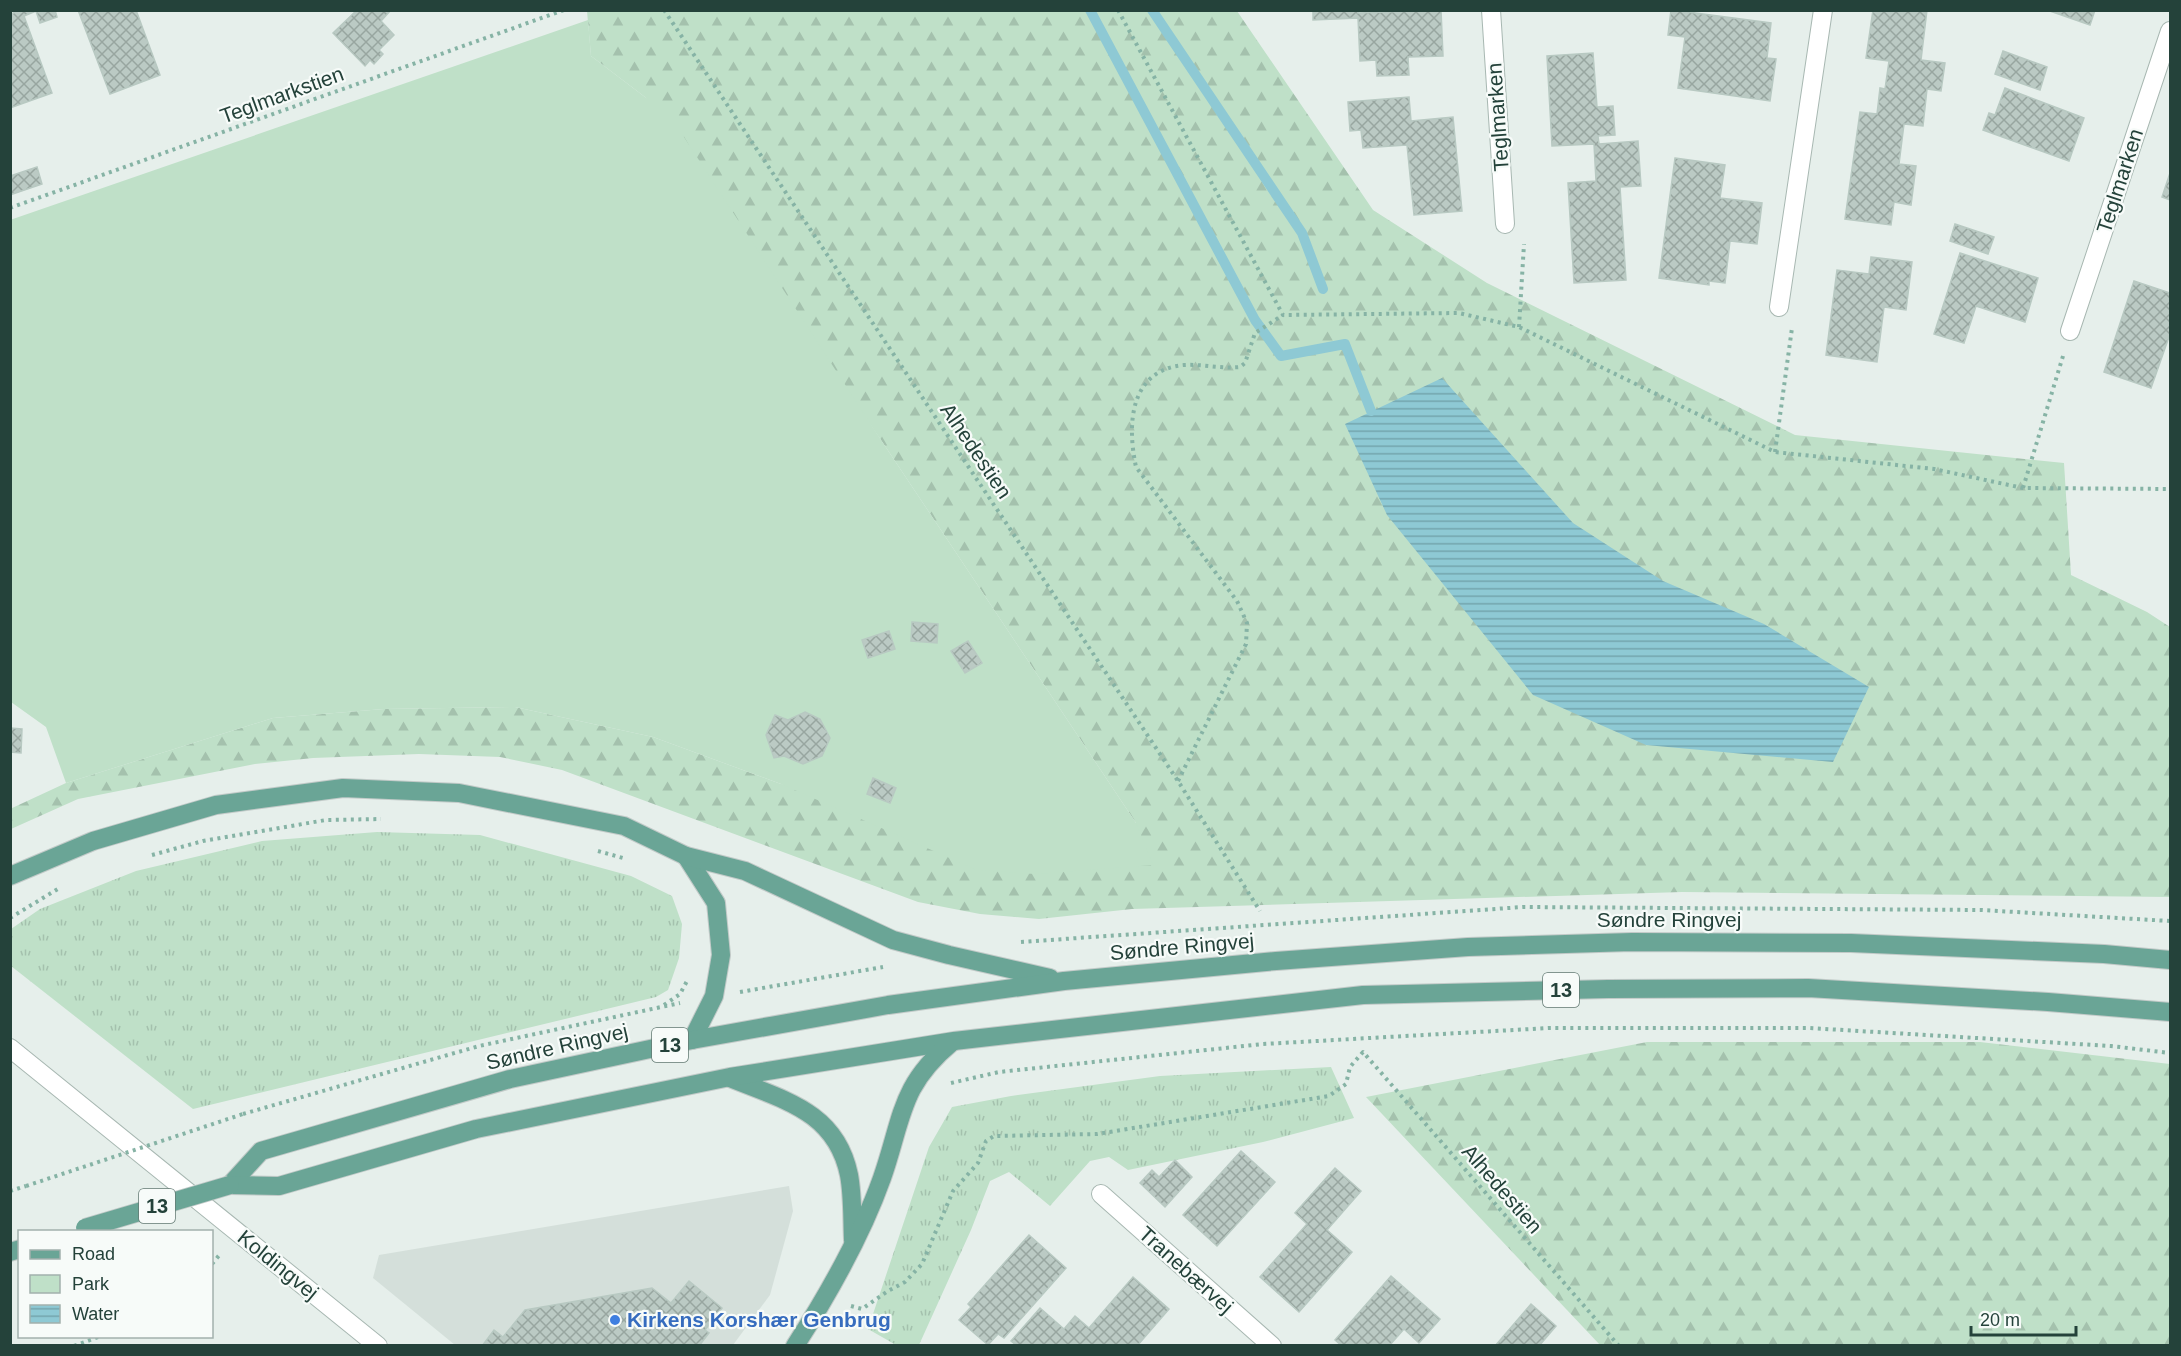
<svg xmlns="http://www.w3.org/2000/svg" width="2181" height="1356" viewBox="0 0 2181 1356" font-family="Arial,sans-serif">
<defs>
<pattern id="grass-tufts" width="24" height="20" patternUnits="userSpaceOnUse" patternTransform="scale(1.5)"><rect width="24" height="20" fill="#bfe0c8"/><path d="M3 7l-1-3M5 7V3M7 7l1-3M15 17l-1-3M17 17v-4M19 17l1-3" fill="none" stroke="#a4c1ad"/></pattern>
<pattern id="forest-firs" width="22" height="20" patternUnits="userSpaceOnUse" patternTransform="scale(1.5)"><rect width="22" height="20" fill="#bfe0c8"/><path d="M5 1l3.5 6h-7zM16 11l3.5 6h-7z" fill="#a4c1ad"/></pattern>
<pattern id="water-rules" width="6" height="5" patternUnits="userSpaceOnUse" patternTransform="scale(1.5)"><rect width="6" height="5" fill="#8ec9d4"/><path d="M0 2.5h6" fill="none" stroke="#74a5ad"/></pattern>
<pattern id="building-cross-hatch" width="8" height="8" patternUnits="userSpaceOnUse" patternTransform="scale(1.5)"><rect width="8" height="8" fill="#bbcac4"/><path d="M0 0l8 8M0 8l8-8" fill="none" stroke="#98a6a0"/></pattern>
</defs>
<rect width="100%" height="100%" fill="#e6efeb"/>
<path fill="#d4dfda" d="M789 1186 793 1211 770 1295 733 1345H455L373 1278 379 1255Z"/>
<g fill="url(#grass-tufts)">
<path d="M377 832 480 835 631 876 672 896 682 924 679 958 668 990 656 997 193 1109 11 966V929L40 909 136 871 262 841Z"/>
<path d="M1331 1067 1354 1118 1263 1142 1128 1170 1109 1157 1090 1161 1050 1206 1009 1172 990 1181 971 1230 919 1345H896L868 1329 929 1147 952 1107 1011 1096 1160 1076Z"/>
</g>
<g fill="url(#forest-firs)">
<path d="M587 11H1237L1373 210 1487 283 1795 435 2064 463 2071 575 2147 612 2170 627V897L1682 892 1132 909 1039 919 980 914 918 902 562 770 500 757 419 754 313 758 255 764 78 799 11 829 10 809 66 783 273 718 384 709 515 707 653 737 781 784 1136 823 883 443 645 97 591 56Z"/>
<path d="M1647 1042H1980L2170 1064V1345H1600L1366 1097Z"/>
</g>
<path fill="#bfe0c8" d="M588 20 591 56 645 97 682 134 883 443 1136 823 1153 865 1035 874 977 870 781 784 653 737 515 707 384 709 273 718 66 783 46 727 11 702 10 220Z"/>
<path fill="url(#water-rules)" d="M1442 378 1573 523 1663 581 1764 624 1869 687 1833 762 1646 745 1533 695 1387 515 1345 424Z"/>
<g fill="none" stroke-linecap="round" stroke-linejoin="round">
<g stroke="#8ec9d4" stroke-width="10">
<path d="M1090 10 1255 320 1281 356 1345 344 1371 411"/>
<path d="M1152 10 1302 233 1323 289"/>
</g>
</g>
<g fill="url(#building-cross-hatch)" stroke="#b8c9c2" stroke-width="1.5">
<path d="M18 10H55L57 17 40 23 36 11 24 16 52 93 10 108V15Z"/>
<path d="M78 10H136L160 75 110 94Z"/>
<path d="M357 10H391L381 21 394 35 379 50 383 54 374 64 370 60 365 66 333 33Z"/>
<path d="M1313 10H1358V13L1441 10 1443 56 1408 57 1409 75 1377 76 1376 60 1360 61 1358 18 1313 20Z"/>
<path d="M1671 10H1688V12L1771 23 1767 58 1776 59 1770 101 1678 88 1685 37 1668 35Z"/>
<path d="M1873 10H1927L1921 60 1945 63 1941 91 1927 89 1923 126 1904 124 1899 164 1916 166 1911 205 1894 202 1891 225 1845 219 1860 112 1877 114 1880 88 1885 89 1889 61 1866 58Z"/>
<path d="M2047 10H2095L2090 25Z"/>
<path d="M2003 51 2047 67 2040 90 1995 74Z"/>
<path d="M1593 53 1597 107 1613 106 1615 135 1598 136 1599 144 1638 141 1641 186 1620 187 1626 280 1574 283 1568 183 1596 181 1594 144 1552 146 1547 56Z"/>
<path d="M2005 88 2084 118 2069 161 1983 130 1989 113 1995 115Z"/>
<path d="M1409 97 1411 121 1453 117 1462 211 1414 215 1407 145 1363 148 1361 130 1350 131 1348 102Z"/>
<path d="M1675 158 1725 165 1720 198 1762 203 1757 244 1730 241 1725 283 1709 281V285L1659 278Z"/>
<path d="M37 167 42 184 10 195V176Z"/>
<path d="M2170 173V200L2162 197Z"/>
<path d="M1955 224 1994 237 1988 254 1950 241Z"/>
<path d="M1960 253 2038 278 2025 322 1976 306 1964 343 1934 334Z"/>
<path d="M1871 257 1912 262 1906 310 1884 307 1877 362 1826 355 1837 270 1869 274Z"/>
<path d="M2134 281 2170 293V334L2151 388 2104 372Z"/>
<path d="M912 622 938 624 937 643 911 641Z"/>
<path d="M889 631 895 649 868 658 862 640Z"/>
<path d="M968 641 982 663 965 673 951 651Z"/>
<path d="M805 712 820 719 830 738 822 756 803 764 784 756 774 758 766 735 775 715 788 720Z"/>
<path d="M10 728 22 729 21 753 10 752Z"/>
<path d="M873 778 896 788 890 803 867 794Z"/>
<path d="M1241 1151 1275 1182 1217 1246 1183 1215Z"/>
<path d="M1175 1160 1192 1177 1165 1207 1140 1183 1152 1170 1159 1177Z"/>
<path d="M1335 1168 1361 1191 1327 1230 1352 1252 1299 1312 1260 1277 1307 1224 1295 1213Z"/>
<path d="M1029 1235 1066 1268 1004 1338 998 1334 988 1345 959 1320 971 1307 968 1304Z"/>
<path d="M1391 1276 1440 1319 1419 1343 1404 1329 1389 1346H1342L1335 1340Z"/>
<path d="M1133 1277 1169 1309 1137 1346H1017L1011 1341 1040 1308 1064 1329 1075 1316 1089 1328Z"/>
<path d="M689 1281 722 1308 705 1330 709 1333 699 1346H482L494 1330 503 1337 525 1310 652 1288 671 1303Z"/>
<path d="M1531 1304 1556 1326 1539 1346H1495Z"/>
</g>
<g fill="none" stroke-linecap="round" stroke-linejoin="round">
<g stroke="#a8b8b2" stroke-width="20">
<g id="minor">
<path d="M1491 10 1505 224"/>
<path d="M1779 307 1823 10"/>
<path d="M2070 331 2170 31"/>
<path d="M10 1048 378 1346"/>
<path d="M1101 1194 1272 1346"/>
</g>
</g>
<g stroke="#c2cac8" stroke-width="20">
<g id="major">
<path d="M686 856 716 903 721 955 714 996 692 1040"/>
<path d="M10 876 93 841 216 805 343 788 459 793 624 826 686 856 745 871 893 940 949 955 1050 978"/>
<path d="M730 1078C783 1100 836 1111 849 1175 853 1196 852 1219 853 1240"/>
<path d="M230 1185 261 1151 510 1079 692 1040 888 1005 1064 981 1276 961 1468 947 1632 942 1851 943 2104 954 2170 960"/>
<path d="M230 1185 279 1186 476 1129 730 1077 954 1041 1363 995 1608 989 1808 988 2048 1002 2170 1012"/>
<path d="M10 1252 20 1249"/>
<path d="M795 1346C829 1293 861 1237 882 1178 903 1118 899 1086 952 1042"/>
</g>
</g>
<g stroke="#86b3a5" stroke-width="4" stroke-dasharray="3 4.5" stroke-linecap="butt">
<path d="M664 10 1178 781 1260 911"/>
<path d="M1118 10 1283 315 1459 313 1519 327 1775 452 1934 469 2023 488 2170 489"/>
<path d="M10 208 564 10"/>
<path d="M1519 327 1524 244"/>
<path d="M1775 452 1792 328"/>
<path d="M2023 488 2063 356"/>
<path d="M1178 781 1246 644 1247 623 1237 601 1136 467C1127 425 1129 370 1184 365 1203 364 1221 369 1240 367L1245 363 1255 333 1283 315"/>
<path d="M598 851 623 858"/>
<path d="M152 855 203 841 326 820 381 819"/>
<path d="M10 918 61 887"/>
<path d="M1021 942 1523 907 1981 910 2170 921"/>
<path d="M740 992 883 967"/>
<path d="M664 1005 680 994 687 981"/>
<path d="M951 1083 999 1072 1263 1044 1549 1028H1809L2111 1046 2170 1053"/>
<path d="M243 1114 479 1046 680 1003"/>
<path d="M10 1191 26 1186"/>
<path d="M212 1264 221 1253"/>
<path d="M851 1306 862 1309 888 1291 905 1282 922 1264 953 1191 978 1163 986 1141 994 1136 1097 1134 1329 1096 1346 1084 1350 1067 1363 1052 1619 1346"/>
<path d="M74 1346 101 1336"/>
</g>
<use href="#minor" stroke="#fff" stroke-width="18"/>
<use href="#major" stroke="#6aa596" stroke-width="18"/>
<g stroke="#c2cac8" stroke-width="20" stroke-linecap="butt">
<path id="major-bridge" d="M85 1228 230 1185"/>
</g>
<path stroke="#86b3a5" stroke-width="4" stroke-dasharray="3 4.5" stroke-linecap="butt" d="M26 1186 243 1114"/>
<use href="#major-bridge" stroke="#6aa596" stroke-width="18"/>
</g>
<circle fill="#3f7fe0" stroke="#f7fbf9" stroke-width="2" cx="615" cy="1320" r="6"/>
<g text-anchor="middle" stroke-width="4.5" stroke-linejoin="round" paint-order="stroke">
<g fill="#f7fbf9" stroke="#637a73" stroke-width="1.5">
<rect x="1543" y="973" width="36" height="34" rx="4.5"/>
<rect x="652" y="1028" width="36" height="34" rx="4.5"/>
<rect x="139" y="1189" width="36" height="34" rx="4.5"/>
</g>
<g font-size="20" font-weight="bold" fill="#24423a">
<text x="1561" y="997">13</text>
<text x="670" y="1052">13</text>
<text x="157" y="1213">13</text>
</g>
<g font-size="21" fill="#24423a" stroke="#f7fbf9">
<text transform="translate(282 95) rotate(-20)" y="7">Teglmarkstien</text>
<text transform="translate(1498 117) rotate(-94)" y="7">Teglmarken</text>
<text transform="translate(2120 181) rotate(-72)" y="7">Teglmarken</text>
<text transform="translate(976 451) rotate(56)" y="7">Alhedestien</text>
<text x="1669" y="927">Søndre Ringvej</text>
<text transform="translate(1182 947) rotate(-5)" y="7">Søndre Ringvej</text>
<text transform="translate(557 1047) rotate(-13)" y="7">Søndre Ringvej</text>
<text transform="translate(1502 1189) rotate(49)" y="7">Alhedestien</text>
<text transform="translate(278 1265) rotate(39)" y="7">Koldingvej</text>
<text transform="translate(1186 1270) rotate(42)" y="7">Tranebærvej</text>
</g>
<g font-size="21" font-weight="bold" fill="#366cbe" stroke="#f7fbf9" text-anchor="start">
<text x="627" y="1327">Kirkens Korshær Genbrug</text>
</g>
</g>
<rect width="2181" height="1356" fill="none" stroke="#24423a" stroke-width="24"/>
<rect x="18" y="1230" width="195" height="108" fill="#f7fbf9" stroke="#a3b1ad" stroke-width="1.5"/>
<rect x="30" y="1250" width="30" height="9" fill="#6aa596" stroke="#a3b1ad" stroke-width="1.5"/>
<text x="72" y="1260" font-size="18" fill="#24423a">Road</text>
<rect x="30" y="1275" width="30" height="18" fill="#bfe0c8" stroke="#a3b1ad" stroke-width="1.5"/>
<text x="72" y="1290" font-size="18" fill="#24423a">Park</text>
<rect x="30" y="1305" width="30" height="18" fill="url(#water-rules)" stroke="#a3b1ad" stroke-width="1.5"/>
<text x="72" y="1320" font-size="18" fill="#24423a">Water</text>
<path d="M1971 1326v9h105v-9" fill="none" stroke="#24423a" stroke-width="3"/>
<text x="1980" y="1326" font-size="18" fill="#24423a" stroke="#f7fbf9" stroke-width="4.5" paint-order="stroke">20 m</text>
</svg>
